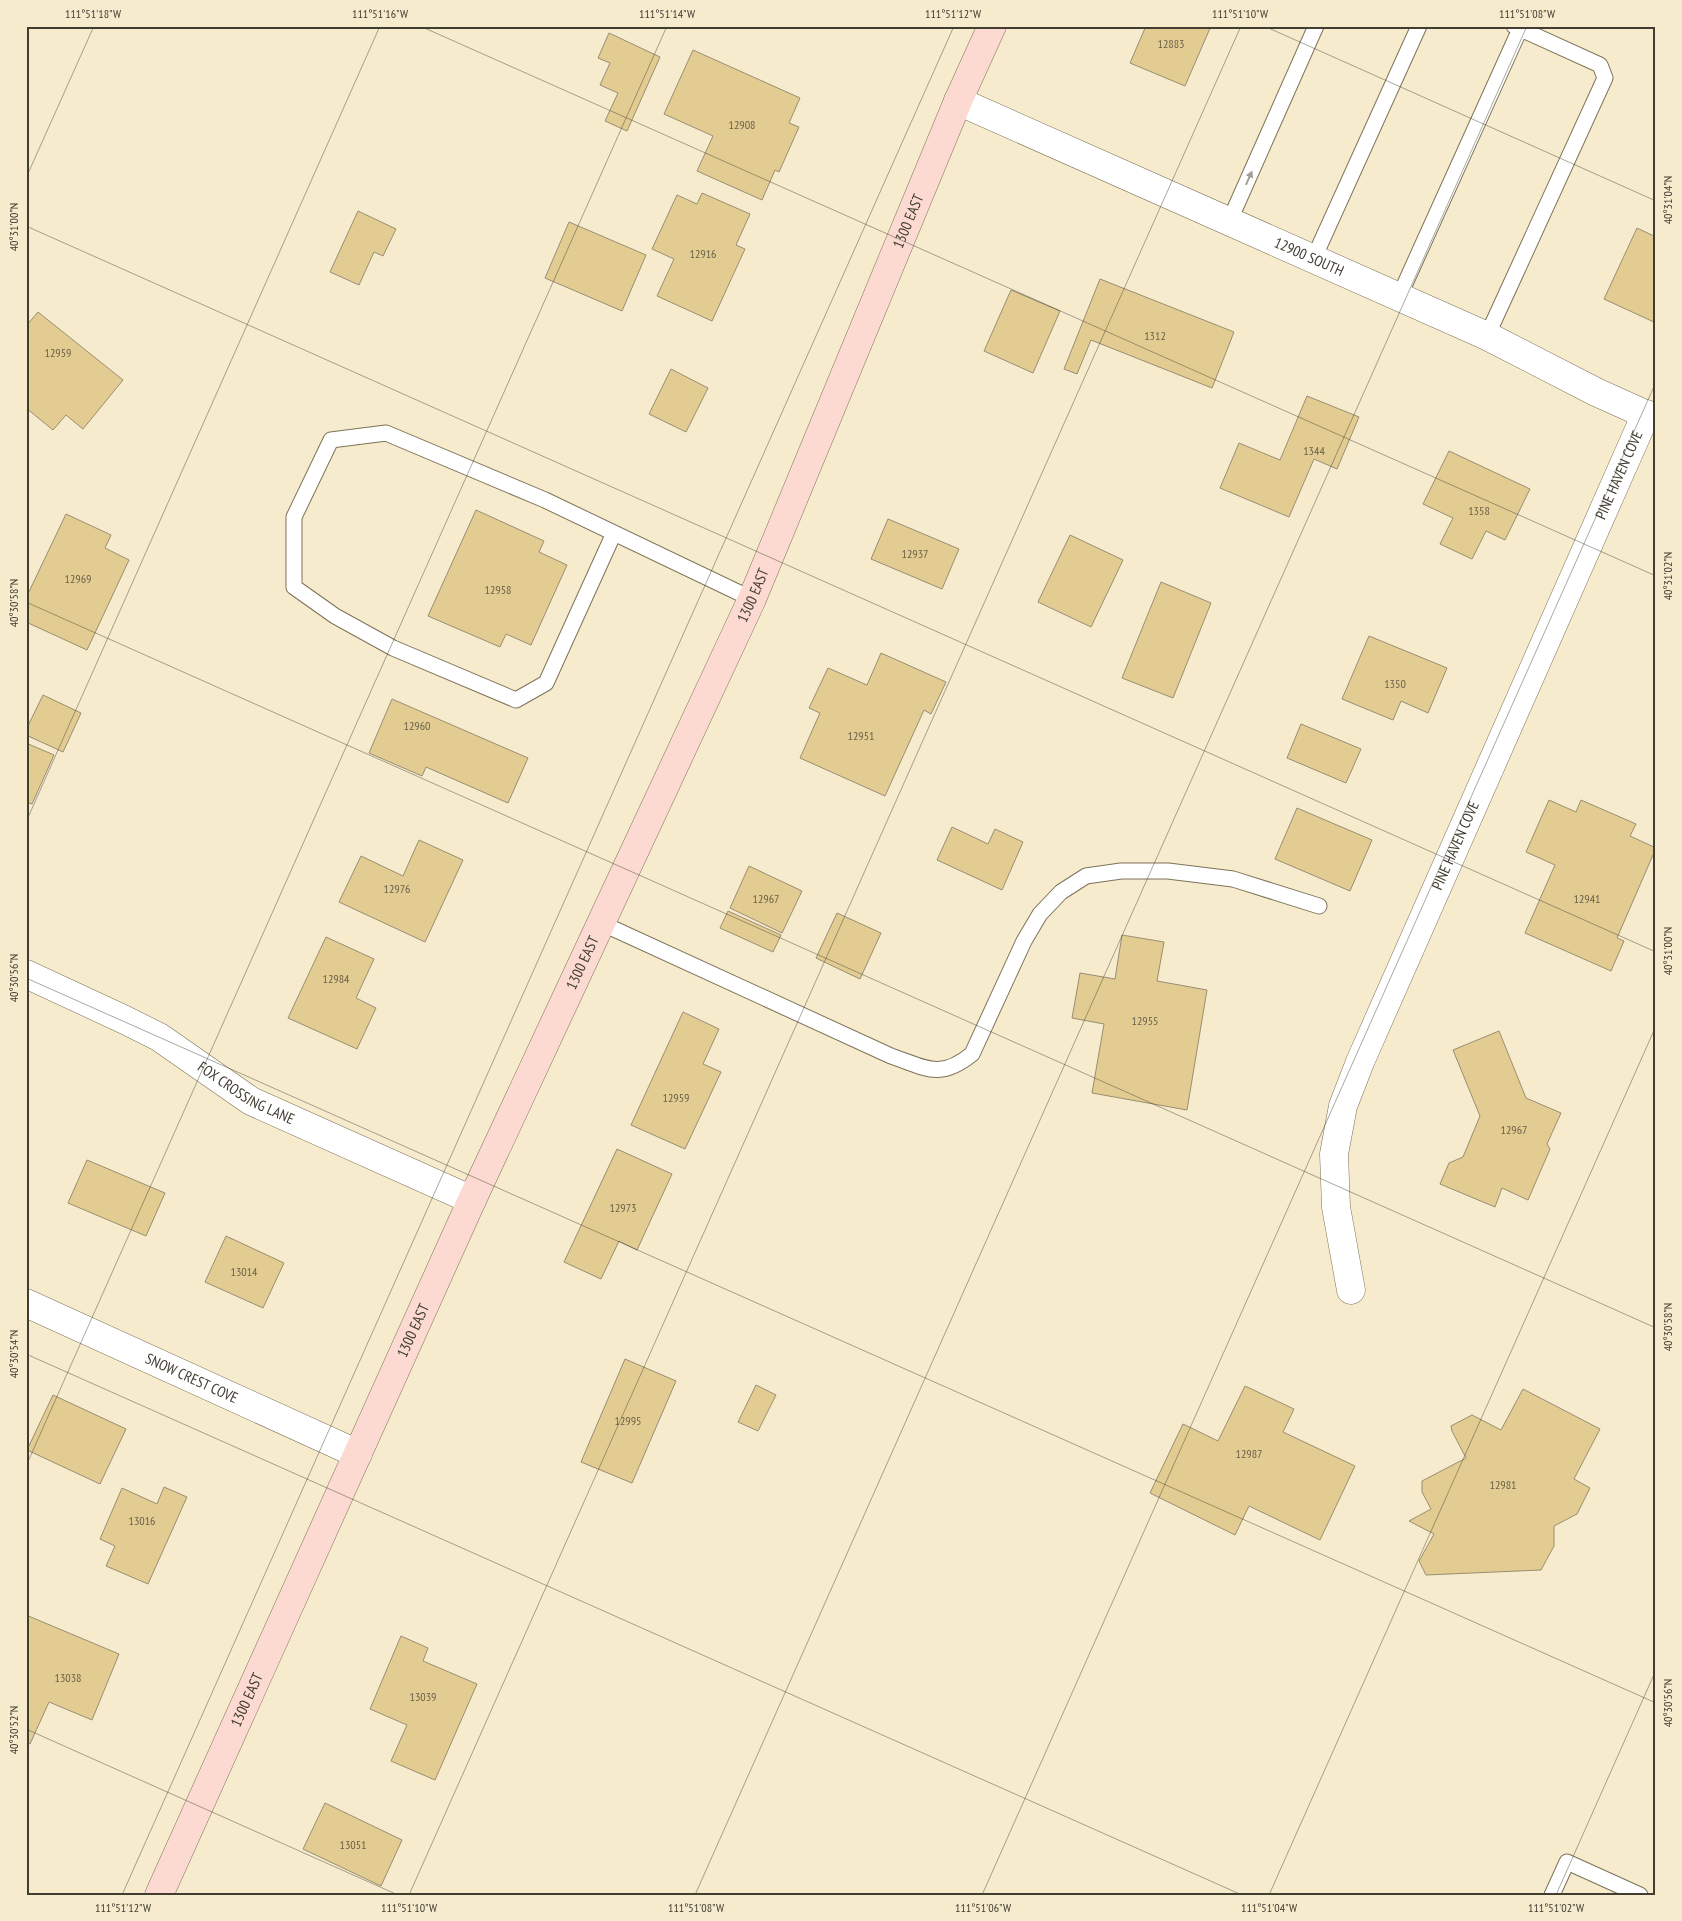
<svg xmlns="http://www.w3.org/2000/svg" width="1682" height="1921" viewBox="0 0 1682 1921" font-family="'PT Sans Narrow',sans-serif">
<rect width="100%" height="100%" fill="#f7ebce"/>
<g fill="#e3cc92" stroke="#998e73">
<path d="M1146 26H1211L1185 86 1130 63Z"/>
<path d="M609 33 660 57 627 131 605 121 618 93 600 85 610 63 598 58Z"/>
<path d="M693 50 800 98 789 123 799 127 779 172 775 170 762 200 697 171 713 136 664 114Z"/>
<path d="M702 193 750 214 736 245 745 249 712 321 657 296 674 259 652 249 677 195 697 204Z"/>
<path d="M358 211 396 229 383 256 374 252 359 285 330 272Z"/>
<path d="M569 222 646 255 622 311 545 278Z"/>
<path d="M1637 228 1656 237V323L1604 299Z"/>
<path d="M1100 279 1234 332 1212 388 1091 340 1077 374 1064 369Z"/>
<path d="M1011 290 1060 311 1033 373 984 351Z"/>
<path d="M38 312 123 380 83 429 66 415 53 430 26 408V326Z"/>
<path d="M671 369 708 388 686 432 649 414Z"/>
<path d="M1307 396 1359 417 1337 469 1314 459 1289 517 1220 488 1239 443 1280 460Z"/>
<path d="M1449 451 1530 489 1505 540 1486 531 1472 559 1440 544 1453 518 1423 504Z"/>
<path d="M476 510 544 541 539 552 567 565 531 645 506 634 500 647 428 616Z"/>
<path d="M66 514 111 535 105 548 129 560 87 650 26 622V598Z"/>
<path d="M888 519 959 549 942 589 871 559Z"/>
<path d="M1070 535 1123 560 1091 627 1038 602Z"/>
<path d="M1161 582 1211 603 1173 698 1122 678Z"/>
<path d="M1369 636 1447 668 1428 713 1401 701 1393 720 1342 699Z"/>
<path d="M881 653 946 682 931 714 924 710 885 796 800 758 820 713 809 708 828 668 867 685Z"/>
<path d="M43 695 81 713 63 752 26 735V730Z"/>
<path d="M392 699 528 758 508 803 426 767 422 776 369 753Z"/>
<path d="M1301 724 1361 749 1346 783 1287 758Z"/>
<path d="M26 743 54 755 32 804 26 802Z"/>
<path d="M1549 800 1576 812 1581 800 1636 824 1630 836 1656 848 1617 938 1624 941 1611 971 1525 933 1555 865 1526 852Z"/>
<path d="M1297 808 1372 840 1350 891 1275 859Z"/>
<path d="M952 827 988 844 995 829 1023 842 1002 890 937 860Z"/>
<path d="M419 840 463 860 425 942 339 902 361 856 403 876Z"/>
<path d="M749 866 802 891 782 933 730 908Z"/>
<path d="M728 911 781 935 773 952 720 928Z"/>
<path d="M837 913 881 933 860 979 816 958Z"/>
<path d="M1122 935 1164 942 1157 981 1207 990 1187 1110 1092 1093 1104 1024 1072 1018 1080 973 1115 979Z"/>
<path d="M326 937 374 959 356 998 376 1008 357 1049 288 1018Z"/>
<path d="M683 1012 719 1029 703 1064 721 1072 685 1149 631 1125Z"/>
<path d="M1499 1031 1526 1098 1561 1113 1547 1144 1550 1149 1528 1200 1502 1188 1495 1207 1440 1184 1449 1163 1463 1157 1480 1116 1453 1050Z"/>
<path d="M617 1149 672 1174 637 1250 619 1241 601 1279 564 1262Z"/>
<path d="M87 1160 165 1193 146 1236 68 1203Z"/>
<path d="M226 1236 284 1263 263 1308 205 1282Z"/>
<path d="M625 1359 676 1381 632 1483 581 1462Z"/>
<path d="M756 1385 776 1395 758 1431 738 1422Z"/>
<path d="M1245 1386 1294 1409 1283 1432 1355 1466 1320 1540 1249 1506 1235 1535 1150 1493 1183 1424 1218 1441Z"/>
<path d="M1523 1389 1600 1429 1574 1479 1590 1488 1577 1514 1554 1526V1546L1541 1570 1426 1575 1419 1561 1434 1534 1409 1521 1431 1509 1422 1492V1481L1466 1458 1452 1431 1451 1426 1472 1415 1501 1430Z"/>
<path d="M53 1395 126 1429 100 1484 27 1450Z"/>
<path d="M164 1487 187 1497 148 1584 106 1566 115 1546 100 1539 122 1488 157 1504Z"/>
<path d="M26 1615 119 1654 92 1720 49 1702 30 1744 26 1742Z"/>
<path d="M401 1636 428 1648 423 1661 477 1684 435 1780 391 1761 407 1725 370 1709Z"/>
<path d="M325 1803 402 1840 381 1886 303 1849Z"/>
</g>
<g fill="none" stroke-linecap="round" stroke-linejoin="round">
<g stroke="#7d7358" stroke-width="17">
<g id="lane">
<path d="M1229 222 1316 26"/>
<path d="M1313 260 1419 26"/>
<path d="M1399 297 1520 29"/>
<path d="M1487 336 1605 78 1600 65 1514 26"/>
<path d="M614 533 546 683 516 700 393 648 335 616 294 587V517L331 440 386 433 545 500 752 599"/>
<path d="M601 923 891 1056C926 1068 940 1080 972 1054L1024 941 1040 914 1061 892 1086 876 1121 871H1168L1233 879 1319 906"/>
<path d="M1552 1895 1567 1862 1640 1895"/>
</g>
</g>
<g stroke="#7d7358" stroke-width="29">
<g id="street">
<path id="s1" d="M958 101 1487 336 1596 392 1656 419"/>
<path id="s2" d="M26 974 125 1020 159 1037 251 1101 472 1200"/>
<path id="s3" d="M1351 1290 1336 1207 1334 1154 1343 1106 1360 1062 1646 414"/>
<path id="s4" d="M26 1303 358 1454"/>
</g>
</g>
<g stroke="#7d7358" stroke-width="29">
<g id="secondary">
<path id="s5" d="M159 1895 472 1200 752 599 958 101 992 26"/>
</g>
</g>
<use href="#lane" stroke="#fff" stroke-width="15"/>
<use href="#street" stroke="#fff" stroke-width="28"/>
<use href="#secondary" stroke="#fddad1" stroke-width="28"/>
</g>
<defs><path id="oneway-solid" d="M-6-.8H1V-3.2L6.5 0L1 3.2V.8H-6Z" transform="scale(1.25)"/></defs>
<use fill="#a09e98" href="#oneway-solid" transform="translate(1249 178) rotate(-66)"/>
<path fill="none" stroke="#413d31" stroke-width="1" stroke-opacity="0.45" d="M420 26 1656 576M1264 26 1656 201M26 178 94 26M26 226 1656 952M26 602 1656 1328M26 822 380 26M26 978 1656 1703M26 1354 1242 1895M26 1466 667 26M26 1729 398 1895M122 1895 954 26M409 1895 1241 26M695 1895 1527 26M982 1895 1656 382M1269 1895 1656 1026M1556 1895 1656 1670"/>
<g text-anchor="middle" stroke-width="4" stroke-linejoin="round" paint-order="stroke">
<g font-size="12" fill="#6a6149">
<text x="1171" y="48">12883</text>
<text x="742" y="129">12908</text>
<text x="703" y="258">12916</text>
<text x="1155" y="340">1312</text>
<text x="58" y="357">12959</text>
<text x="1314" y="455">1344</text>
<text x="1479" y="515">1358</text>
<text x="915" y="558">12937</text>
<text x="78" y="583">12969</text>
<text x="498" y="594">12958</text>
<text x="1395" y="688">1350</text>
<text x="417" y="730">12960</text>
<text x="861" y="740">12951</text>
<text x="397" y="893">12976</text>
<text x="766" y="903">12967</text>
<text x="1587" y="903">12941</text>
<text x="336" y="983">12984</text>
<text x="1145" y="1025">12955</text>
<text x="676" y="1102">12959</text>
<text x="1514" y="1134">12967</text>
<text x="623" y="1212">12973</text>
<text x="244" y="1276">13014</text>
<text x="628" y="1425">12995</text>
<text x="1249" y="1458">12987</text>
<text x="1503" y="1489">12981</text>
<text x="142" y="1525">13016</text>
<text x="68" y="1682">13038</text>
<text x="423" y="1701">13039</text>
<text x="353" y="1849">13051</text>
</g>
<g font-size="15" fill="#413d31" stroke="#f7ebce">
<text dy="5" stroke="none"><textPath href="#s5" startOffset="1834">1300 EAST</textPath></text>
<text dy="5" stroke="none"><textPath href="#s1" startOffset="384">12900 SOUTH</textPath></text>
<text dy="5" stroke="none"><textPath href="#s3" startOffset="875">PINE HAVEN COVE</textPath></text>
<text dy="5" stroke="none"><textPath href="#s5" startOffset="1429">1300 EAST</textPath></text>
<text dy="5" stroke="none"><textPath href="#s3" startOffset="470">PINE HAVEN COVE</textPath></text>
<text dy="5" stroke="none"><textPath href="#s5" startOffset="1024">1300 EAST</textPath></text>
<text dy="5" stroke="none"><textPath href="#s2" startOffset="251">FOX CROSSING LANE</textPath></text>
<text dy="5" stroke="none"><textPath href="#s5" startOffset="619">1300 EAST</textPath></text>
<text dy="5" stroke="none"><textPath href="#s4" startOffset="182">SNOW CREST COVE</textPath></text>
<text dy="5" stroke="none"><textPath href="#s5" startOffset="214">1300 EAST</textPath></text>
</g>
</g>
<rect width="1682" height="1921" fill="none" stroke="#f7ebce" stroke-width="55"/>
<rect x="28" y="28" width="1626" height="1866" fill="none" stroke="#413d31" stroke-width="2"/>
<g font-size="12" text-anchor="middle" fill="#413d31">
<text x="93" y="18">111°51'18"W</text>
<text x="380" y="18">111°51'16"W</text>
<text x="667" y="18">111°51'14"W</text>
<text x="953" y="18">111°51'12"W</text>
<text x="1240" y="18">111°51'10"W</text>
<text x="1527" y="18">111°51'08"W</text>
<text transform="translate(1668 200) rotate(-90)" y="4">40°31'04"N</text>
<text transform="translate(14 227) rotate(-90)" y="4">40°31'00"N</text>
<text transform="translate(1668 576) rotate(-90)" y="4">40°31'02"N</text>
<text transform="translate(14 603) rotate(-90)" y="4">40°30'58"N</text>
<text transform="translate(1668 951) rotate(-90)" y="4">40°31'00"N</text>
<text transform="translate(14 978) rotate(-90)" y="4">40°30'56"N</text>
<text transform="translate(1668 1327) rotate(-90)" y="4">40°30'58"N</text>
<text transform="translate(14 1354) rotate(-90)" y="4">40°30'54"N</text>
<text transform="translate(1668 1703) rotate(-90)" y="4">40°30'56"N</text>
<text transform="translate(14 1730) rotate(-90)" y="4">40°30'52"N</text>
<text x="123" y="1912">111°51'12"W</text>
<text x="409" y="1912">111°51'10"W</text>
<text x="696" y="1912">111°51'08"W</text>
<text x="983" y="1912">111°51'06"W</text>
<text x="1269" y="1912">111°51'04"W</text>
<text x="1556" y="1912">111°51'02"W</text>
</g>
</svg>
